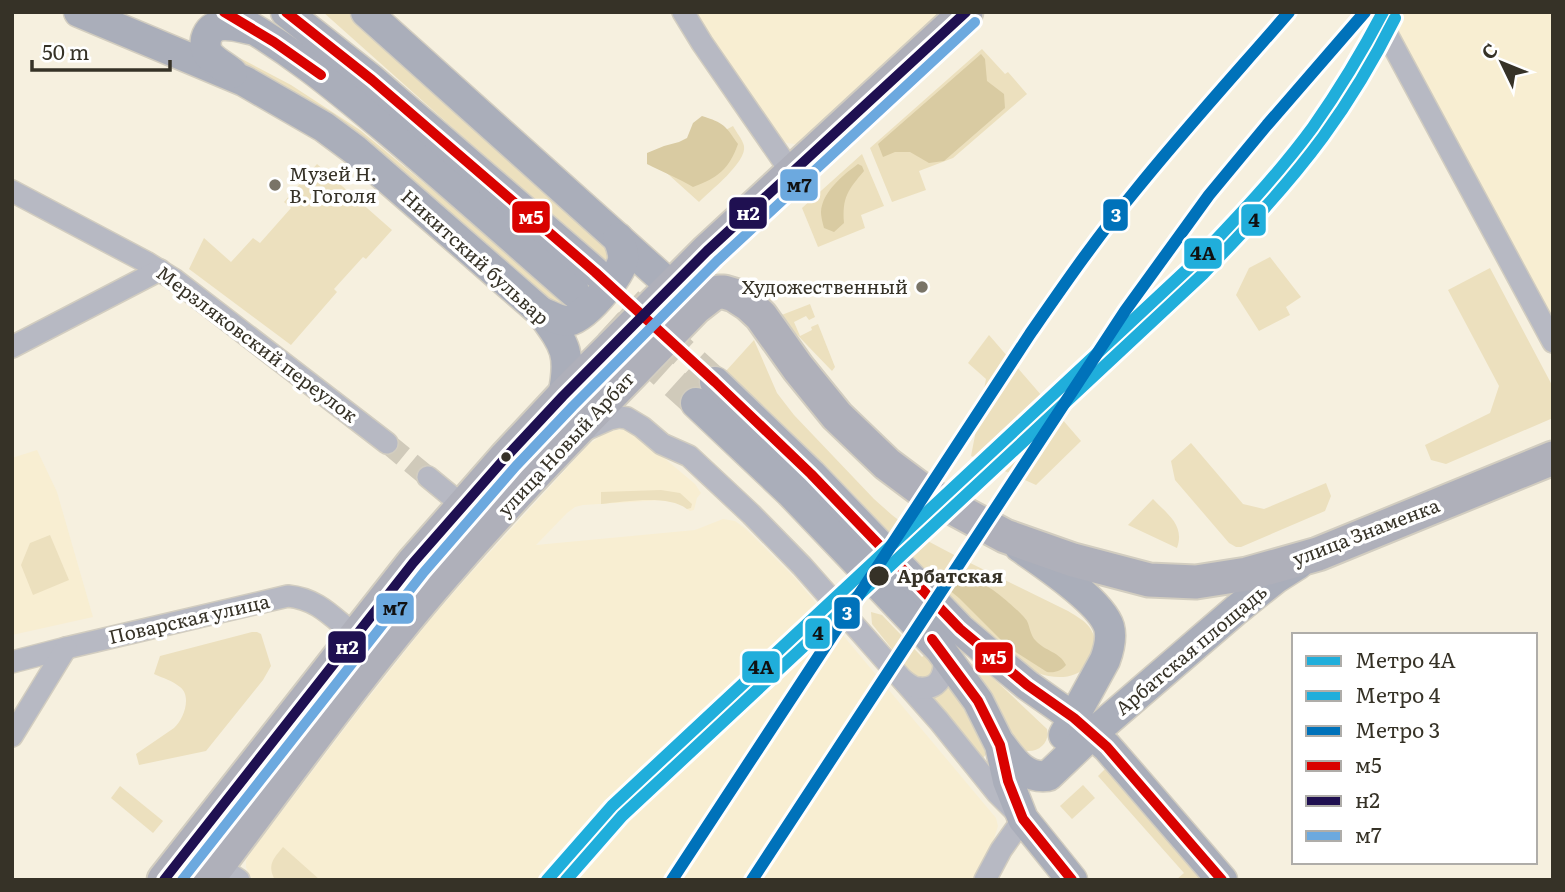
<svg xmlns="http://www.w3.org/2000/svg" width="1565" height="892" viewBox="0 0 1565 892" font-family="Literata,serif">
<rect width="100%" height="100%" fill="#f6f0df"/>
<g fill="#f8eed2">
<path d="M695 12H943L799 143 795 144 787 143 782 140 712 40Z"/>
<path d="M1387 12H1553V324Z"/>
<path d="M616 430H626L638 436 695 484 701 493 697 498 694 510 690 511 678 503 662 500 583 505 575 507 567 513 536 545 695 530 723 519 735 521 746 529 795 578 996 818 998 826 994 839 972 880H254L249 875 246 867V861L251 852 355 715 429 621 470 574 588 445 602 435Z"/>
<path d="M37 450 57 492 93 617 12 635V458Z"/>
</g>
<g fill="#ece0be">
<path d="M323 12H349L451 102 608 249 610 271 561 311 288 94 218 48H221L291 85 360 130 463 215 564 305 603 262Z"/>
<path d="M982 49 1005 74 1008 72 1027 94 953 158 919 171 926 190 892 202 870 148Z"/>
<path d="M733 126C736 132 743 140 744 146 747 162 710 191 699 202L659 166Z"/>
<path d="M862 154 884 206 861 215 865 228 818 247 802 208Z"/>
<path d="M317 164 392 230 366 259 363 257 334 289 337 292 291 345 189 269 204 238 231 262 253 238 260 243 291 208 284 202Z"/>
<path d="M1270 257 1301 297 1286 307 1290 315 1259 331 1236 295 1249 268Z"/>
<path d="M1490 268 1553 387V418L1446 464 1431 460 1425 445 1490 413 1499 386 1448 290Z"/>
<path d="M810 304 815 317 809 320 806 316 794 322 800 336 812 330 811 327 818 324 835 367 832 371 779 316Z"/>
<path d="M989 335 1081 441 1036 485 971 456 986 379 968 363Z"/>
<path d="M754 340 777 393 794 415 874 499 892 515 922 538 958 557 1068 611C1086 622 1092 625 1097 646 1094 652 1092 660 1087 665 1076 680 1054 679 1038 673 1026 668 1015 657 1004 648 949 605 901 544 852 493 811 451 768 412 726 371Z"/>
<path d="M1191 443 1243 504 1264 509 1326 483 1331 496 1325 511 1241 547H1236L1229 543 1175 480 1171 461Z"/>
<path d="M661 490 680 493 692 504 691 508 687 509C667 494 625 502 601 504V492Z"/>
<path d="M1153 499C1168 515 1185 525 1177 548L1128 525Z"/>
<path d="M50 535 69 580 33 595 21 565 30 543Z"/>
<path d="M871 612 882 615 922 657 926 654 934 664 935 669 930 678H915L872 624Z"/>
<path d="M252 632H257L261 634 271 666 263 680 206 751 139 765 136 754 174 728C184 719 192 696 180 687 173 681 163 678 154 674L160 656Z"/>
<path d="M975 661 1047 729C1051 745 1033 757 1018 748L969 668Z"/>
<path d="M947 683C963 706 975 729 986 754L984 757H982L930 695Z"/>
<path d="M1108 766 1204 880H1176L1184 873 1098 776Z"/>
<path d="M1083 785 1095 798 1072 819 1060 806Z"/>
<path d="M120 786 163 821 153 833 111 798Z"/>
<path d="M283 847 320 880H275C267 865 273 859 283 847Z"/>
</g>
<g fill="#d9cba2">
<path d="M981 54 985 59 987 81 1004 94 1005 108 944 161 929 163 910 152H895L883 157 878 144Z"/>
<path d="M702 116C724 123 725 125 738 144 729 169 718 178 693 187 678 178 663 172 647 164V153L664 146 679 142 687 138 693 123Z"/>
<path d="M858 164 862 166 864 171C848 190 842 197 844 223L834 232 824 228C823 224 821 217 821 212 822 192 843 175 858 164Z"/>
<path d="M947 576C957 575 965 580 974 583 977 584 981 584 984 585 992 587 1022 613 1027 621 1030 627 1030 635 1036 641 1045 651 1060 652 1066 665 1061 671 1055 673 1047 672L1008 647 959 598 942 584 943 579Z"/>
</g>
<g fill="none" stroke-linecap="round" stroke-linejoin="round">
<path stroke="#d0caba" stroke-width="21" stroke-dasharray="21 10" stroke-linecap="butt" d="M387 443 428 477"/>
<g stroke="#d0caba" stroke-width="30" stroke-dasharray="30 15" stroke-linecap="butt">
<path d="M595 272 715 382"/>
<path d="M575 293 696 403"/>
</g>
<g stroke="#d2cdc0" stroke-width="24">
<g id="street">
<path d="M683 12 702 43 791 172"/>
<path d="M1375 12 1553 342"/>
<path d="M12 191 146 262 175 280 387 443"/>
<path d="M12 347 160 270"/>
<path d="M585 430 610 419 619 417 627 418 642 427 662 444 689 456 751 514 802 566 939 721 997 793 1023 819 1001 850 985 880"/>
<path d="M428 477 462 505"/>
<path d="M12 662 66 648 288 596C318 599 332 617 355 635"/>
<path d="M903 680C907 683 913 688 919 688 942 691 948 668 941 651"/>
<path d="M12 736 66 648"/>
<path d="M218 866 239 880"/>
</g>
</g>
<g stroke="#d2cdc0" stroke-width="33">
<g id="secondary">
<path d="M79 12 244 81 324 127 355 150 541 312C565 345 572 353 563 396"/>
<path d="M224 12C287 46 335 86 389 131 452 184 513 239 575 293"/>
<path d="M286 12 372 80 595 272"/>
<path d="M366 12 671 286"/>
<path d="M232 73C225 67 215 62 209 55 206 51 205 45 206 39 212 18 235 26 250 29"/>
<path d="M541 312C549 315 559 321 567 321 584 320 620 276 623 260 624 252 621 246 618 238"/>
<path d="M715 382 811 474 960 629 999 662 1027 685 1074 718 1107 747 1222 880"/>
<path d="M696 403 790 492 940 649 978 701 1000 745 1008 781 1023 819 1072 880"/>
<path d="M1020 547C1043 563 1101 601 1109 627 1112 638 1109 649 1105 660L1064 735"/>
<path d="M1001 745C1013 761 1025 779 1048 776L1092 734 1236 610 1276 578 1298 564"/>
</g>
</g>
<g stroke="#d2cdc0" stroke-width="37">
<g id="primary">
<path d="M164 880 413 563 506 457 563 396 707 251 966 12"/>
<path d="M207 880C288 773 366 663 455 562 531 475 614 392 695 308L713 294 719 292H724L734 295 748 304 761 316 798 368 837 416 887 464 927 494 1005 536 1073 560 1149 580 1196 582 1247 574 1318 554 1553 458"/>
</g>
</g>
<use href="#street" stroke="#b7b9c3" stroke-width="21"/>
<use href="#secondary" stroke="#aaaeba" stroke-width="30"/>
<use href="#primary" stroke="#afb0ba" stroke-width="33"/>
<g stroke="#fff" stroke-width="16">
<g id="bus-1">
<path d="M224 12 274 42 321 75"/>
<path d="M286 12 372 80 595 272 715 382 811 474 960 629 1027 685 1074 718 1107 747 1222 880"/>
<path d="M932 639 978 701 1000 745 1008 781 1023 819 1072 880"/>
</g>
</g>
<g stroke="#fff" stroke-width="16">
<path id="bus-2" d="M164 880 413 563 506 457 563 396 707 251 966 12"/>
</g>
<g stroke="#fff" stroke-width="16">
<path id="bus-3" d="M182 880 424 572 516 466 573 406 717 261 975 22"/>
</g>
<use href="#bus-1" stroke="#d90200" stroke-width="10"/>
<use href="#bus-2" stroke="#1f1051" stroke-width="10"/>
<use href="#bus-3" stroke="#6ca9df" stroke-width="10"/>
<g stroke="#fff" stroke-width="18">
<path id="metro-1" d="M547 880 612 806 1193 264C1235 220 1277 176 1313 127 1339 90 1362 52 1383 12"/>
</g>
<g stroke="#fff" stroke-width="18">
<path id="metro-2" d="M566 880 622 816 1203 274C1245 230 1287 186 1323 137 1350 100 1374 60 1395 18"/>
</g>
<g stroke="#fff" stroke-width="18">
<g id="metro-3">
<path d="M672 880 1030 334C1064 285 1097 237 1135 191 1184 130 1237 72 1289 12"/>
<path d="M752 880 1125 311 1209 195 1267 125 1365 12"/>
</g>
</g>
<use href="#metro-1" stroke="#20aedb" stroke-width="12"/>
<use href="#metro-2" stroke="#20aedb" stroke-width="12"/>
<use href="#metro-3" stroke="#0072ba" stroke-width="12"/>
</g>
<g fill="#797467" stroke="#fff" stroke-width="2.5">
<circle cx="275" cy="185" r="7"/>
<circle cx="922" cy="287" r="7"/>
</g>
<g fill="#363227" stroke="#fff" stroke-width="2.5">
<circle cx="506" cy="457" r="6"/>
<circle cx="879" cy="576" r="11"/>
</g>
<g text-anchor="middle" stroke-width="7" stroke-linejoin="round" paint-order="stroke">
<g font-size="19" fill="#363227" stroke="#fff" text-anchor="start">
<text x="289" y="181">Музей Н.<tspan x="289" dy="22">В. Гоголя</tspan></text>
<text x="908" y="294" text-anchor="end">Художественный</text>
</g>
<g font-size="19" fill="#363227" stroke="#fff">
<text transform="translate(475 257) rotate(42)" y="7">Никитский бульвар</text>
<text transform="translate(257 344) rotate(37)" y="7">Мерзляковский переулок</text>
<text transform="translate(566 444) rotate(-47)" y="7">улица Новый Арбат</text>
<text transform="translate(1366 532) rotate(-21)" y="7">улица Знаменка</text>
<text transform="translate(189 619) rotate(-13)" y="7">Поварская улица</text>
<text transform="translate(1191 650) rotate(-40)" y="7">Арбатская площадь</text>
</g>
<g font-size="19" font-weight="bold" fill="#363227" stroke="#fff" text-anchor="start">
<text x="897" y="583">Арбатская</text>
</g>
</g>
<g stroke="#fff" stroke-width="2.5">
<rect x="779" y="168" width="40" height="34" rx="7" fill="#6ca9df"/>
<rect x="728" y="196" width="40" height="34" rx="7" fill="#1f1051"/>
<rect x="1102" y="198" width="27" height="34" rx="7" fill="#0072ba"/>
<rect x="511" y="200" width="40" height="34" rx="7" fill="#d90200"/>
<rect x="1240" y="203" width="27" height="34" rx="7" fill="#20aedb"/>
<rect x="1183" y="237" width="40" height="33" rx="7" fill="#20aedb"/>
<rect x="375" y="592" width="40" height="33" rx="7" fill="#6ca9df"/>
<rect x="833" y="596" width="28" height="34" rx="7" fill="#0072ba"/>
<rect x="804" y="617" width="27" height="33" rx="7" fill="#20aedb"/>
<rect x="327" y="630" width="40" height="34" rx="7" fill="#1f1051"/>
<rect x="974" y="641" width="40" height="33" rx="7" fill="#d90200"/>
<rect x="741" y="650" width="40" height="34" rx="7" fill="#20aedb"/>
</g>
<g font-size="19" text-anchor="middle" font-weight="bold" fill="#fff">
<text x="748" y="220">н2</text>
<text x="1116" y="222">3</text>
<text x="531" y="224">м5</text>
<text x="847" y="620">3</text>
<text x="347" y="654">н2</text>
<text x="994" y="664">м5</text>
</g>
<g font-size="19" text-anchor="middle" font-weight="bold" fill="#111">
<text x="799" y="192">м7</text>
<text x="1254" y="227">4</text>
<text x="1203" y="260">4А</text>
<text x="395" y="615">м7</text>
<text x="818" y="640">4</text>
<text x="761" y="674">4А</text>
</g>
<rect width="1565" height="892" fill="none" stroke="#363227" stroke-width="28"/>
<rect x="1292" y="633" width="245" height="231" fill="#ffffff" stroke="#afada9" stroke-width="2"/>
<rect x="1306" y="656" width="35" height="10" fill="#20aedb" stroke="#afada9" stroke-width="2"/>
<text x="1355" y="668" font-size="21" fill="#363227">Метро 4А</text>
<rect x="1306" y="691" width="35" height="10" fill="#20aedb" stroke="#afada9" stroke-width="2"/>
<text x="1355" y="703" font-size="21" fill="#363227">Метро 4</text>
<rect x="1306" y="726" width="35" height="10" fill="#0072ba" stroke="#afada9" stroke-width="2"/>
<text x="1355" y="738" font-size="21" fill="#363227">Метро 3</text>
<rect x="1306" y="761" width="35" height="10" fill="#d90200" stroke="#afada9" stroke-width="2"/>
<text x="1355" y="773" font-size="21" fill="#363227">м5</text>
<rect x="1306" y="796" width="35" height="10" fill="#1f1051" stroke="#afada9" stroke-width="2"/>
<text x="1355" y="808" font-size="21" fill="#363227">н2</text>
<rect x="1306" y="831" width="35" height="10" fill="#6ca9df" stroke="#afada9" stroke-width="2"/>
<text x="1355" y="843" font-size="21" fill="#363227">м7</text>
<g transform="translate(1502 63) rotate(313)" stroke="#ffffff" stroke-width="5" paint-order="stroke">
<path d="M0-5L12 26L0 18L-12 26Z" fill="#363227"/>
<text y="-10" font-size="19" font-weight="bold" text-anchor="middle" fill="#363227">С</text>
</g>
<path d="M32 60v10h138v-10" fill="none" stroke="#363227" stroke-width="3.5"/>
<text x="42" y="60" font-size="21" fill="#363227" stroke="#ffffff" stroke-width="5" paint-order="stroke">50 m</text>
</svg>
